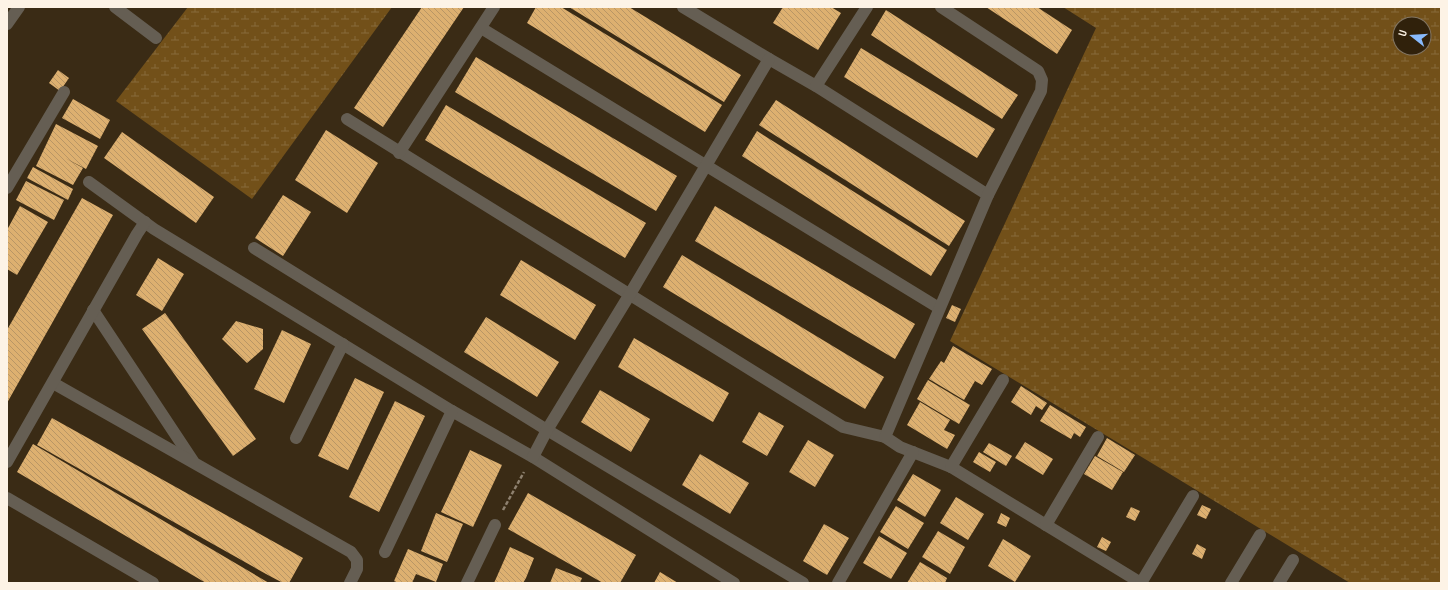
<svg xmlns="http://www.w3.org/2000/svg" width="1448" height="590" viewBox="0 0 1448 590" font-family="'PT Sans Narrow',sans-serif">
<defs>
<pattern id="wetland-marsh" width="20" height="14" patternUnits="userSpaceOnUse"><rect width="20" height="14" fill="#725019"/><path d="M1 5h8M5 5V1M11 12h8M15 12V8" fill="none" stroke="#876a3a"/></pattern>
<pattern id="building-back-hatch" width="6" height="6" patternUnits="userSpaceOnUse"><rect width="6" height="6" fill="#ddb070"/><path d="M-1 5l2 2M0 0l6 6M5-1l2 2" fill="none" stroke="#b99665"/></pattern>
</defs>
<rect width="100%" height="100%" fill="#3a2b15"/>
<g fill="url(#wetland-marsh)" fill-rule="evenodd">
<path d="M188 7H392L252 199 116 101Z"/>
<path d="M1063 7H1441V583H1350L950 341 1096 28ZM1400 24H1424V48H1400Z"/>
</g>
<g fill="url(#building-back-hatch)">
<path d="M422 7H464L383 127 354 108Z"/>
<path d="M536 7H561L722 105 705 132 527 23Z"/>
<path d="M569 7H629L741 75 724 102Z"/>
<path d="M783 7H831L841 13 818 50 773 23Z"/>
<path d="M986 7H1037L1072 30 1057 54Z"/>
<path d="M886 10 1018 95 1002 119 871 35Z"/>
<path d="M861 48 995 129 977 158 844 77Z"/>
<path d="M476 57 677 176 656 211 455 92Z"/>
<path d="M58 70 69 78 60 91 49 83Z"/>
<path d="M73 99 110 120 100 139 62 118Z"/>
<path d="M776 100 965 221 949 246 759 125Z"/>
<path d="M446 105 646 223 625 258 425 140Z"/>
<path d="M56 124 98 146 86 169 65 158 83 168 73 185 36 166Z"/>
<path d="M326 130 378 163 347 213 295 180Z"/>
<path d="M757 131 947 250 931 276 742 156Z"/>
<path d="M122 132 214 197 196 223 104 158Z"/>
<path d="M33 167 73 189 68 200 27 178Z"/>
<path d="M26 181 64 200 54 220 16 200Z"/>
<path d="M283 195 311 212 283 256 255 238Z"/>
<path d="M82 198 113 215 7 403V330Z"/>
<path d="M20 206 48 222 17 275 7 269V230Z"/>
<path d="M715 206 915 324 895 359 695 241Z"/>
<path d="M682 255 884 377 865 409 663 287Z"/>
<path d="M158 258 184 274 162 311 136 295Z"/>
<path d="M521 260 596 305 575 340 500 295Z"/>
<path d="M952 305 961 309 955 322 946 318Z"/>
<path d="M165 313 256 439 233 456 142 329Z"/>
<path d="M486 317 559 362 537 397 464 352Z"/>
<path d="M236 321 263 329V349L247 363 222 339Z"/>
<path d="M282 330 311 344 284 403 254 389Z"/>
<path d="M634 338 729 393 713 422 618 367Z"/>
<path d="M953 346 992 369 982 385 975 381 964 400 929 379 941 361 944 363Z"/>
<path d="M355 378 384 392 348 470 318 456Z"/>
<path d="M928 380 970 405 959 424 917 399Z"/>
<path d="M1021 386 1047 403 1042 410 1036 406 1031 415 1011 402Z"/>
<path d="M600 390 650 419 631 452 581 422Z"/>
<path d="M395 401 425 416 379 512 349 497Z"/>
<path d="M920 402 950 420 944 430 955 435 947 449 907 425Z"/>
<path d="M1050 405 1086 427 1080 437 1074 433 1071 439 1040 421Z"/>
<path d="M759 412 784 426 767 456 742 442Z"/>
<path d="M52 418 303 558 289 583H283L266 574 37 445Z"/>
<path d="M1107 438 1135 455 1124 472 1097 456Z"/>
<path d="M808 440 834 455 815 487 789 472Z"/>
<path d="M1025 442 1053 459 1043 475 1015 458Z"/>
<path d="M989 443 1012 456 1006 466 983 452Z"/>
<path d="M33 444 72 467 269 583H206L56 495 17 472Z"/>
<path d="M470 450 502 465 473 527 441 512Z"/>
<path d="M979 452 996 462 990 472 973 462Z"/>
<path d="M700 454 749 483 730 514 682 485Z"/>
<path d="M1095 456 1123 472 1112 490 1084 474Z"/>
<path d="M913 474 941 490 925 517 897 500Z"/>
<path d="M528 493 636 555 620 583H603L508 529Z"/>
<path d="M956 497 984 514 968 540 940 523Z"/>
<path d="M1202 505 1211 509 1206 519 1197 515Z"/>
<path d="M896 506 924 523 908 549 880 532Z"/>
<path d="M1131 507 1140 511 1135 521 1126 517Z"/>
<path d="M436 513 463 524 447 562 421 551Z"/>
<path d="M1001 513 1010 518 1006 527 997 523Z"/>
<path d="M824 524 849 538 827 575 803 561Z"/>
<path d="M938 531 965 547 950 574 922 557Z"/>
<path d="M879 536 907 553 891 579 863 563Z"/>
<path d="M1102 537 1111 542 1106 551 1097 547Z"/>
<path d="M1003 539 1031 556 1015 582 988 566Z"/>
<path d="M1197 544 1206 549 1202 559 1192 554Z"/>
<path d="M510 547 534 558 526 578 523 583H494Z"/>
<path d="M408 549 443 564 436 582 416 574 412 583H398L394 581Z"/>
<path d="M920 562 947 578 945 583H907Z"/>
<path d="M556 568 582 578 580 583H550Z"/>
<path d="M660 572 678 583H654Z"/>
</g>
<g fill="none" stroke-linecap="round" stroke-linejoin="round">
<path stroke="#8e816f" stroke-width="2.5" stroke-dasharray="4 2" stroke-linecap="butt" d="M503 510 524 472"/>
<g stroke="#655e53" stroke-width="12">
<path d="M115 7 156 38"/>
<path d="M683 7 769 59 816 86 988 195"/>
<path d="M7 24 19 7"/>
<path d="M481 28 939 308"/>
<path d="M816 86 867 7"/>
<path d="M347 119 843 427 885 437 900 447 951 467 1141 583"/>
<path d="M399 153 494 7"/>
<path d="M89 182 154 229 452 411 533 457 734 583"/>
<path d="M7 188 64 92"/>
<path d="M254 248 547 430 803 583"/>
<path d="M93 310 193 461"/>
<path d="M53 383 351 552 357 560V569L350 583"/>
<path d="M885 437 988 195 1041 91 1042 80 1038 71 941 7"/>
<path d="M296 438 343 344"/>
<path d="M533 457 547 430 630 294 769 59"/>
<path d="M7 462 137 234 145 222"/>
<path d="M951 467 1003 380"/>
<path d="M7 498 153 583"/>
<path d="M1046 525 1098 437"/>
<path d="M385 552 452 411"/>
<path d="M467 583 495 525"/>
<path d="M838 583 913 452"/>
<path d="M1141 583 1193 496"/>
<path d="M1231 583 1260 535"/>
<path d="M1279 583 1293 560"/>
</g>
</g>
<rect width="1448" height="590" fill="none" stroke="#fdf3e6" stroke-width="16"/>
<g transform="translate(1412 36) rotate(287)"><circle r="19" fill="#30210b" stroke="#827563"/>
<path d="M0-3L7 15L0 10L-7 15Z" fill="#88bafc"/>
<text y="-6" font-size="11" font-weight="bold" text-anchor="middle" fill="#fdf3e6">U</text>
</g>
</svg>
